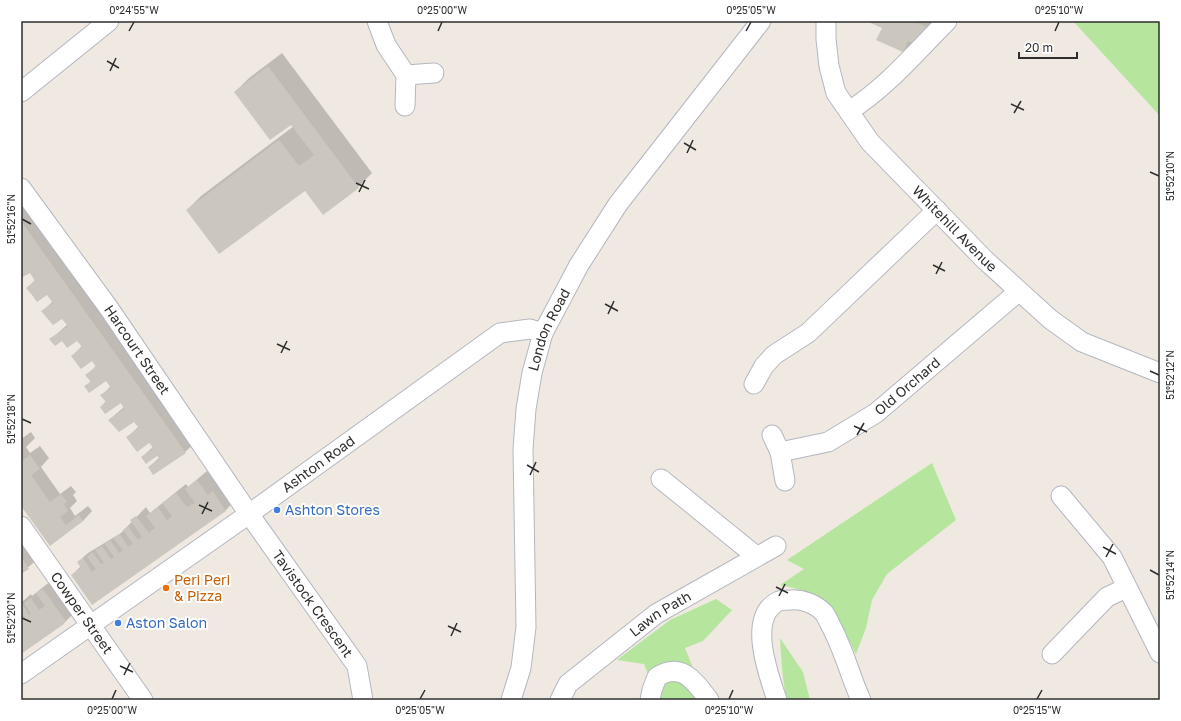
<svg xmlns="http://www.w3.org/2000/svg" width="1181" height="721" viewBox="0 0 1181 721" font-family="'Golos Text',sans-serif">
<rect width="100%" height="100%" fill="#efe9e1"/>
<g fill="#b6e59e">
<path d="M1073 21H1160V116Z"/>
<path d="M932 463 956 520 887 574 872 600 866 628 856 654C848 640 837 610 824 601 811 592 795 588 780 585L804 569 787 560Z"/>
<path d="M716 599 732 610 703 641 685 648 700 685 710 700H658L644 664 617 660 670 620Z"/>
<path d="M780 638 803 672 810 700H786L782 669Z"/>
</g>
<g fill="#0003">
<path d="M869 21H938L903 51 883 28Z"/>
<path d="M282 53 372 173 358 187 305 189 187 210 201 196 294 126 235 92 249 78Z"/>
<path d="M21 200 195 443 185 452 153 474 149 467 160 457 158 454 142 457 153 447 149 442 127 438 139 426 134 420H109L124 407 121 402 101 407 106 401 102 395 111 386 106 380 86 386 91 381 87 375 96 366 92 360 72 356 82 346 78 339H51L68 324 62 317 43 311 53 301 48 293 27 288 36 279 30 271 21 277Z"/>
<path d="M21 416 24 420 21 423Z"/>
<path d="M31 432 35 438 26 447 30 453 40 446 49 458 41 467 60 494 71 486 76 492 73 495 77 501 70 508 75 516 88 506 92 511 83 521 50 544 21 503V439Z"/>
<path d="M207 471 218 486 223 483 235 500 226 510 92 604 72 575 81 566 78 562 88 553 121 533 146 507 150 513 186 484 188 487Z"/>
<path d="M21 535 38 559 21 573Z"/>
<path d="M52 580 73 614 63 624 21 653V600L23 601 31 594 32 596Z"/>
</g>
<g fill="#cbc7bf">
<path d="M866 21H914L928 28 920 46 908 41 903 52 876 40 882 28Z"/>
<path d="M268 66 359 188 323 215 305 191 219 254 186 210 279 140 299 166 314 155 291 125 270 140 234 92Z"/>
<path d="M21 221 186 453 153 475 148 467 160 459 157 456 146 464 141 457 153 449 152 446 149 443 137 452 126 437 139 428 134 422 119 432 108 420 124 409 121 403 105 414 100 407 106 402 100 395 111 388 106 381 89 393 84 386 91 382 85 375 96 367 92 361 81 369 71 356 82 347 77 341 67 348 62 341 55 346 49 339 68 326 62 319 53 325 41 311 53 303 47 295 37 302 32 295 26 288 35 281 30 273 21 278Z"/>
<path d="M30 455 40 469 31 475 50 502 61 494 67 502 64 504 68 511 60 517 66 525 79 515 83 521 50 546 21 506V462Z"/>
<path d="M197 480 208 495 213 491 226 511 92 605 71 575 81 568 77 562 83 558 92 572 96 569 87 557 92 552 101 564 104 563 95 550 102 546 111 559 114 557 105 544 110 540 119 553 123 550 113 538 120 534 128 547 133 544 123 530 128 526 138 540 142 537 130 520 136 516 149 533 152 530 155 528 146 516 158 507 167 520 172 516 162 503 176 493 187 507 195 503 185 489Z"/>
<path d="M21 557 29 569 21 574Z"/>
<path d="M43 589 65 620 64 624 21 654V621L25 618 21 611V602L29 615 31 614 24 603 31 598 39 610 45 606 36 593Z"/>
</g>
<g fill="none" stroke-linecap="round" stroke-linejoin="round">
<g stroke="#b4b7c1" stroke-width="21">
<g id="minor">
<path d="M377 21 386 45 406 75 405 106"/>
<path id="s1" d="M826 21V39L829 66 836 93 870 142 985 260 1050 319 1082 342 1160 373"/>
<path d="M406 75 434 73"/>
<path d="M21 92 109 21"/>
<path d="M849 111C886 88 916 52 947 21"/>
<path id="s2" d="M21 188 108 307 249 514 357 666 363 700"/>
<path d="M754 384 764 366 774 355 808 333 937 210"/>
<path id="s3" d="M772 435 780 452 828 442 876 413 1018 292"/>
<path d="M780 452 785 481"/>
<path d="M661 479 756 556"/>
<path d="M1061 496 1112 557 1160 653"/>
<path id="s4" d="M21 526 143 700"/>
<path d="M1052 654 1107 597 1126 588"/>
<path id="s5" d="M21 674 249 514 500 333 530 329 543 333"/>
<path id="s6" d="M511 700 521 668 526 627 523 449 526 409 532 373 543 333 579 265 618 204 761 21"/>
<path id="s7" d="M560 700 568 684 656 614 776 546"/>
<path d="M650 700 652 690 657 677C682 661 695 682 709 700"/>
<path d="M777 700C769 676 746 616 779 601 782 600 787 600 791 600 802 599 816 604 824 613 827 617 829 622 831 626 844 650 850 676 861 700"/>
</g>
</g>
<use href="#minor" stroke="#fff" stroke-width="19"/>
</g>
<path fill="none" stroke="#2e2e2e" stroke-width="1.5" d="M129 31 134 22M438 31 442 22M746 31 751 22M1055 31 1059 22M107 61 119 68M110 71 116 58M1011 104 1024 110M1014 113 1021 101M684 143 696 150M687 153 693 140M1150 172 1159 176M356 183 369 189M359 192 365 180M22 219 31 224M933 265 945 271M936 274 942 262M605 304 618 311M608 314 614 301M277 344 290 350M281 353 287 341M1150 371 1159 375M22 419 31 423M854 426 867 432M857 435 864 423M527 465 539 472M530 475 536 462M199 505 212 511M202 514 208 502M1103 547 1116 554M1106 557 1113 544M1150 570 1159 575M776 587 788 593M779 596 785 584M22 618 31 622M448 626 461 632M451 636 457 623M120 666 133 672M124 675 130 663M112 699 116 690M420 699 425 690M729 699 733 690M1037 699 1042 690"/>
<g fill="#3f7fe0" stroke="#fff" stroke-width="1.5">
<circle cx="277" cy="510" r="4"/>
<circle cx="118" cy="623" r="4"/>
</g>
<circle fill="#e8710a" stroke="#fff" stroke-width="1.5" cx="166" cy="588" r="4"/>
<g text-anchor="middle" stroke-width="4" stroke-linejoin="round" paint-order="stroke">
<g font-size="14" fill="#2e2e2e" stroke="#fff">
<text dy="5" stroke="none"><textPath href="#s1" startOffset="254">Whitehill Avenue</textPath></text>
<text dy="5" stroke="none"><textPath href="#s6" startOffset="376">London Road</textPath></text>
<text dy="5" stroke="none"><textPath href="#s2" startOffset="199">Harcourt Street</textPath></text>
<text dy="5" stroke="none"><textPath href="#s3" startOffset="165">Old Orchard</textPath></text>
<text dy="5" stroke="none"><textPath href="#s5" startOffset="364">Ashton Road</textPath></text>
<text dy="5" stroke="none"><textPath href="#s2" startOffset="508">Tavistock Crescent</textPath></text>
<text dy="5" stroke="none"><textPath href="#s4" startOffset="106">Cowper Street</textPath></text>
<text dy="5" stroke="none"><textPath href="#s7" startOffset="134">Lawn Path</textPath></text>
</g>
<g font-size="14" fill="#366cbe" stroke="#fff" text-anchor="start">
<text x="285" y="515">Ashton Stores</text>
<text x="126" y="628">Aston Salon</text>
</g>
<g font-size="14" fill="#c56008" stroke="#fff" text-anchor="start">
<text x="174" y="585">Peri Peri<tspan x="174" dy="16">&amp; Pizza</tspan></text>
</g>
</g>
<rect width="1181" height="721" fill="none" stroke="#ffffff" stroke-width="44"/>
<path d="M1019 52v6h58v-6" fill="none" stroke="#2e2e2e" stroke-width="2"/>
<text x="1025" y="52" font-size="12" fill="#2e2e2e" stroke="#ffffff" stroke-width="3" paint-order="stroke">20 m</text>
<rect x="22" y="22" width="1137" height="677" fill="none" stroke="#2e2e2e" stroke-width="1.5"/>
<g font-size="10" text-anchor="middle" fill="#2e2e2e">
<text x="134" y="14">0°24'55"W</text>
<text x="442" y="14">0°25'00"W</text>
<text x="751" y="14">0°25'05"W</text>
<text x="1059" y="14">0°25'10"W</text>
<text transform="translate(1170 176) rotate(-90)" y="4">51°52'10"N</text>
<text transform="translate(11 219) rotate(-90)" y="4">51°52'16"N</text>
<text transform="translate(1170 375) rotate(-90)" y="4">51°52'12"N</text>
<text transform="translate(11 419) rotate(-90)" y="4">51°52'18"N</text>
<text transform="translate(1170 575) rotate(-90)" y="4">51°52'14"N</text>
<text transform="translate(11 618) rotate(-90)" y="4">51°52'20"N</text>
<text x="112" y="714">0°25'00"W</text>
<text x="420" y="714">0°25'05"W</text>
<text x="729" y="714">0°25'10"W</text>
<text x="1037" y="714">0°25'15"W</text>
</g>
</svg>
